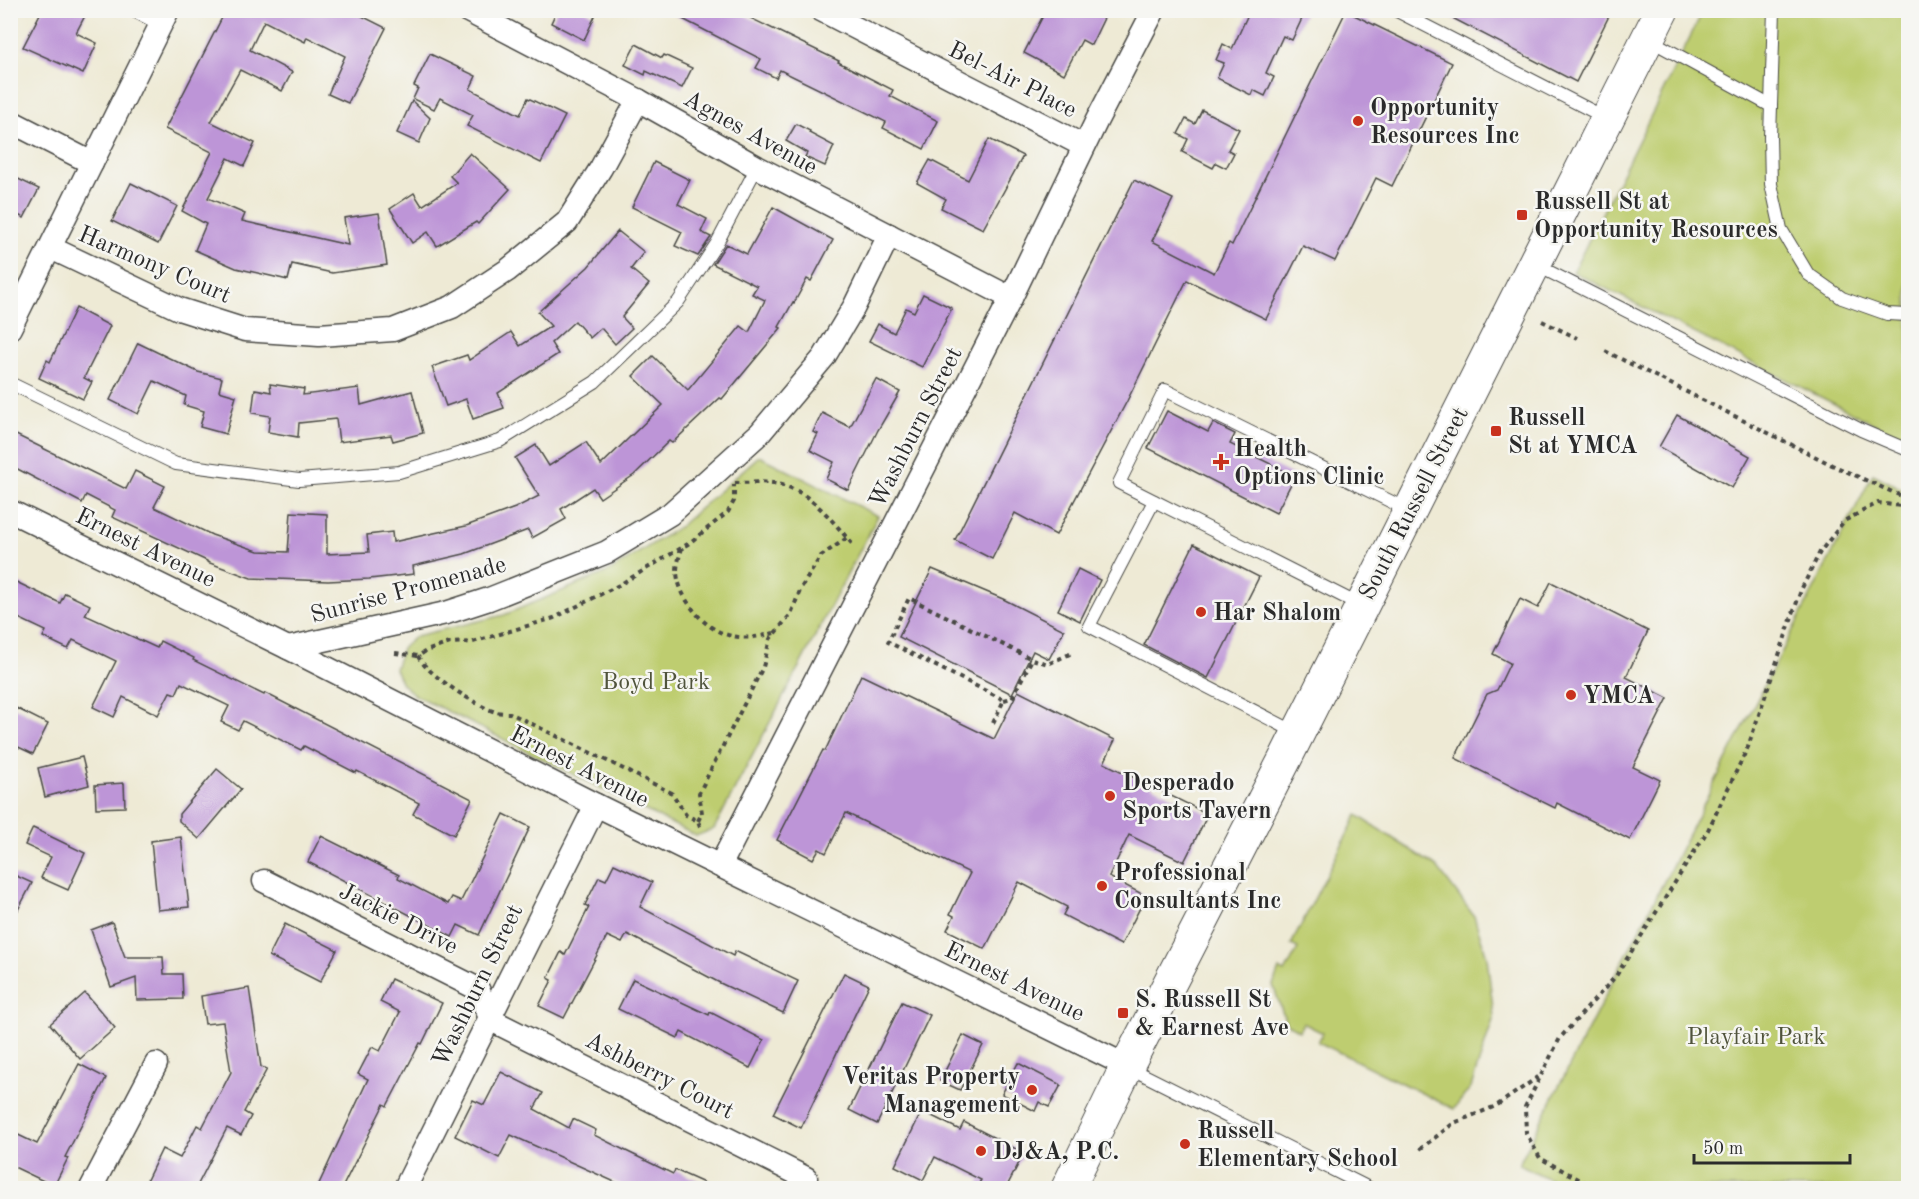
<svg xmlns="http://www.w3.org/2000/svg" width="1919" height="1199" viewBox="0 0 1919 1199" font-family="'Old Standard TT',serif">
<rect width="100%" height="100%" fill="#f6f6f2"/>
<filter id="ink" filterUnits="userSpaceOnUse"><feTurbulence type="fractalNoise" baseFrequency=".0167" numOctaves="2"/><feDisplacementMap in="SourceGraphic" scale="12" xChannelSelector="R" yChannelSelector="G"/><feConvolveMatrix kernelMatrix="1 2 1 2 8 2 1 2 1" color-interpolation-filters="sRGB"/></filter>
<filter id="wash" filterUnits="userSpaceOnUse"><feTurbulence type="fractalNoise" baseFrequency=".008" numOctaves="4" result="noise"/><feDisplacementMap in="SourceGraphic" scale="24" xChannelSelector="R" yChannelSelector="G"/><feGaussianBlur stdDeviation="1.35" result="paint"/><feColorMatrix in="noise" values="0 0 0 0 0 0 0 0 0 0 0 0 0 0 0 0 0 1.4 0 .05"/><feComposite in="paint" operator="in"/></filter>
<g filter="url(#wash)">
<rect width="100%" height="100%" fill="#eeead5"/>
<g fill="#becd6f" stroke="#747c4d" stroke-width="1.5">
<path d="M1703 11H1908V441L1573 272Z"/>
<path d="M759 456 878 516 714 829 696 836 415 695 402 684 395 669 402 648 416 636 504 615 610 571 679 527Z"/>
<path d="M1873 474 1908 492V1188H1567L1519 1164Z"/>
<path d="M1357 815 1437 867 1474 916 1487 957 1494 1017 1471 1087 1454 1109 1318 1042 1323 1033 1303 1023 1299 1031 1286 1023 1273 985 1279 969 1285 972 1298 948 1291 945Z"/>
</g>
<g id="blocks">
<g fill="#bd95d7">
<path d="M42 10H88L76 33 97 43 83 74 23 47Z"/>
<path d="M226 10H350L386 28 348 103 328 94 345 56 307 37 305 42 264 21 250 50 292 72 282 91 240 70 211 122 255 143 244 166 228 158 208 198 245 214 242 221 348 245 344 218 379 213 387 265 332 273 292 264 288 280 236 268 195 250 206 224 182 211 212 152 165 129Z"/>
<path d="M557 10H585L595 16 584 40 551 23Z"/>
<path d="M665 10H734L839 61 838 62 893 90 890 96 938 121 924 149 883 128 886 122 780 70 776 78 756 68 761 59Z"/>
<path d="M1046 10H1108L1091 45 1082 40 1064 74 1024 53Z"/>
<path d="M1250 10H1306L1292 40 1283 36 1266 73 1274 77 1265 96 1253 90 1251 95 1217 78 1224 63 1216 60 1223 44 1232 49Z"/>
<path d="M1437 10H1612L1576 82Z"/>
<path d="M1346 11 1452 63 1392 186 1376 178 1335 261 1303 246 1266 319 1187 280 1127 401 1056 535 1015 513 992 559 955 540 1134 180 1173 199 1152 241 1214 273 1229 243 1232 245Z"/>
<path d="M636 44 662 58 664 55 692 68 682 88 646 71 645 75 625 65Z"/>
<path d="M430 54 476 76 470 89 520 115 528 98 565 116 541 163 467 126 473 115 440 98 434 109 413 99 418 88 414 86Z"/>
<path d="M412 101 430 118 419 143 397 133Z"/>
<path d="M1202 110 1239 129 1228 150 1234 153 1226 168 1216 163 1213 168 1182 152 1188 139 1178 134 1186 119 1195 124Z"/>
<path d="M796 124 810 131 809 133 834 146 825 166 805 157 807 153 786 141Z"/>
<path d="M989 139 1023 156 983 229 941 208 946 199 917 183 930 160 968 180Z"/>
<path d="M470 153 510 189 478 224 476 222 437 246 428 232 412 243 390 209 414 193 422 206 457 183 450 176Z"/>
<path d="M654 162 690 180 678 204 707 219 701 232 711 237 698 256 675 246 682 232 632 207Z"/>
<path d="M10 175 39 189 24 218 10 211Z"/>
<path d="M131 183 177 206 158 244 112 221Z"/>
<path d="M773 207 833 240 811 281 807 279 794 303 793 302 779 327 781 328 722 399 720 398 672 443 669 441 634 475 600 498 593 488 561 509 566 519 532 538 528 530 464 554 413 566 414 574 369 579 328 581 251 578 207 562V561L112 517 115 510 86 495 82 503 10 465V432L126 489 135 471 165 486 154 507 212 535 258 551 288 552 291 512 327 514V554L369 552 367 535 392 532 393 542 466 526 515 508 539 496 515 458 536 445 549 466 586 442 601 465 663 405 633 376 653 356 688 390 741 326 749 332 765 300 752 294 757 286 713 264 726 244 747 254Z"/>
<path d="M618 231 644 252 631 269 649 284 622 317 632 328 615 344 601 328 590 338 575 321 551 343 558 354 498 393 504 408 473 419 466 399 446 406 432 367 467 355 469 360 511 332 520 346 551 326 538 312 588 267Z"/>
<path d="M923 294 952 308 922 367 869 341 878 324 894 333 906 308 914 312Z"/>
<path d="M76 308 110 326 84 378 92 382 83 399 39 378 47 360 50 362Z"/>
<path d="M138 343 198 372 222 378 219 391 236 396 226 434 200 427 204 411 184 405 186 396 154 381 138 414 110 400Z"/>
<path d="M876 379 900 392 878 430 848 490 826 479 834 462 810 450 818 434 813 432 822 413 850 427Z"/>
<path d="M270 384 304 389 303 395 359 388 361 405 412 391 423 433 393 441 391 435 339 442 336 419 299 423 298 437 268 432 270 416 252 413 255 389 271 392Z"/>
<path d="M1167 411 1208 432 1213 423 1235 434 1230 444 1295 476 1276 513 1148 448Z"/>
<path d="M1677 415 1750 456 1732 488 1659 447Z"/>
<path d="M1194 544 1259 577 1208 678 1144 645Z"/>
<path d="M932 569 1003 599 1064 630 1049 659 1033 651 1012 694 899 637Z"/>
<path d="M1078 569 1100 580 1080 621 1058 610Z"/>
<path d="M10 579 60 603 65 593 90 605 85 615 157 648 160 641 194 658 193 660 264 695 265 693 472 799 454 835 413 814 419 803 357 771 356 773 304 746 301 750 243 721 238 730 221 722 229 706 181 683 176 694 170 692 158 715 123 697 114 717 93 707 116 661 73 640 68 649 43 637 46 631 10 614Z"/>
<path d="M1551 582 1648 631 1626 677 1668 698 1633 767 1660 780 1630 840 1557 803 1555 808 1455 758 1487 694 1497 690 1510 663 1493 654 1520 599 1538 608Z"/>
<path d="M861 675 994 739 1018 691 1115 740 1104 763 1208 814 1184 862 1129 835 1109 877 1146 896 1121 945 1063 915 1067 907 1019 882 985 949 947 930 954 916 950 914 970 873 846 813 826 853 819 849 813 859 777 840 823 750 825 751Z"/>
<path d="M10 705 48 724 33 754 10 743Z"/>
<path d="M82 757 89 785 45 797 38 768Z"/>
<path d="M217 769 241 789 199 839 179 821V814Z"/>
<path d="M124 783 125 807 96 808 95 785Z"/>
<path d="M504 814 530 827 479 935 458 925 452 937 308 862 321 836 399 875 398 878 448 904 452 897 461 901Z"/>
<path d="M33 828 85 853 68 890 41 878 51 857 25 845Z"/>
<path d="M181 837 189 907 158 910 151 841Z"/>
<path d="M614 864 652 882 640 907 733 956 735 951 798 981 783 1013 720 983 627 934 622 943 607 936 564 1018 539 1006 552 980 548 978 561 952 565 955 589 907 585 905 599 877 606 880Z"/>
<path d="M10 873 32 883 10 925Z"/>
<path d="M112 922 125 957H163L164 974H182L183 999 137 1000 136 978 111 987 91 930Z"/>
<path d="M285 924 337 950 320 982 269 956Z"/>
<path d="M844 973 869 985 801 1128 773 1114Z"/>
<path d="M391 979 442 1003 422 1044 420 1043 387 1106 384 1104 342 1188H317L368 1079 358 1074 372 1047 380 1051 400 1012 380 1002Z"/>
<path d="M633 979 709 1015 710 1012 764 1040 750 1068 681 1032 678 1038 618 1009Z"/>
<path d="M249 988 261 1067 267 1069 244 1112 251 1116 241 1135 227 1128 196 1188H143L162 1149 180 1158 197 1125 202 1128 231 1072 223 1022 205 1024 201 996Z"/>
<path d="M85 993 115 1028 80 1059 50 1024Z"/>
<path d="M902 1002 930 1015 877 1124 849 1110Z"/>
<path d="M963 1035 983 1045 960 1090 940 1081Z"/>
<path d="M1018 1063 1061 1085 1049 1107 1039 1102 1035 1111 1002 1094Z"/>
<path d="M79 1064 106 1078 65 1157 68 1158 54 1186 10 1165V1131L37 1144Z"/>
<path d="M501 1072 543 1093 534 1109 569 1128 573 1119 596 1130 594 1135 626 1151 673 1174 675 1170 715 1188H628L511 1135 499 1158 455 1136 473 1100 484 1105Z"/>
<path d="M922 1111 960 1130 964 1122 1024 1153 1006 1188H976L981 1180 935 1157 923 1180 895 1166Z"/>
</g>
</g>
</g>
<g filter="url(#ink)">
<use href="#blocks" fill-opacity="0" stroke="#484844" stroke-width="1.5"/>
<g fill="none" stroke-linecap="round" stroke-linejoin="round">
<g stroke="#484844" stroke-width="14">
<g id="lane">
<path d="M132 10 161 25"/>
<path d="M1395 10 1606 118"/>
<path d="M1774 10 1770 137 1771 184 1781 229 1808 274 1842 298 1887 314 1908 315"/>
<path d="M1648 39 1771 106"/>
<path d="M1536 265 1861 430 1908 450"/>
<path d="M10 383 176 464 299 480 399 472 500 441 595 382 678 302 717 243 757 167"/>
<path d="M1154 501 1089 626 1297 733"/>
<path d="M1360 605 1119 483 1165 390 1408 510"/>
<path d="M1128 1067 1369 1188"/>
</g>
</g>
<g stroke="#484844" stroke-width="25">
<g id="street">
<path d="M466 10 638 100 757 167 1011 298"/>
<path d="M821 10 1084 146"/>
<path d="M10 121 92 163"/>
<path d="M51 248 179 309 245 330 319 335 393 330 452 307 508 270 567 222 601 168 638 100"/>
<path d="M10 328 168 10"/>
<path d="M10 511 288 648 596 805 1127 1066"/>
<path d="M288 648 446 613 489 599 607 552 670 514 760 433 824 357 854 307 889 235"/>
<path d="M720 866 1011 298 1097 120 1154 10"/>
<path d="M264 881 478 989 491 1020 806 1178"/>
<path d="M91 1188 156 1064"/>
<path d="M405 1188 596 805"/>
</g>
</g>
<g stroke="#484844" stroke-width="35">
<path id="secondary" d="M1068 1188 1127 1066 1284 761 1662 10"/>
</g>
<g stroke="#484844" stroke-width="4" stroke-dasharray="4.5 4.5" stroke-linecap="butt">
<path d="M1542 321 1577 338"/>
<path d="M1605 351 1832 465 1908 499"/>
<path d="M735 483C749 483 765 481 778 484 811 491 833 522 854 546"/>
<path d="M682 548C680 555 677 563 677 571 677 581 682 593 687 601 709 635 736 644 774 633"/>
<path d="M395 653 418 656 426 651 450 643 473 642 554 618 619 585 688 544 728 512 734 501V485"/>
<path d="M418 656C425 673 478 707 496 712 500 713 506 713 510 713L672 793 686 815 698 821 701 829"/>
<path d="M1004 700 1012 698 1032 659"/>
<path d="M993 723 1004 700 888 642 909 598 1032 659 1048 664 1072 653"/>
<path d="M698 821 702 813 699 793 763 667 770 639 791 614 801 588 821 556 847 538"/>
<path d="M1420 1149 1454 1123 1496 1106 1541 1075"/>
<path d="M1317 1188 1318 1185"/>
<path d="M1595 1188 1540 1158 1526 1133 1525 1107 1560 1038 1616 976 1708 830 1748 747 1801 590 1820 552 1844 521 1878 503 1908 507"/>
</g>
<use href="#lane" stroke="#fff" stroke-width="12"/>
<use href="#street" stroke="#fff" stroke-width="22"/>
<use href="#secondary" stroke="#fff" stroke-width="33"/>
</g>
</g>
<g fill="#c8321e" stroke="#f6f6f2" stroke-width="2">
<circle cx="1358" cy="121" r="6"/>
<rect x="1516" y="209" width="12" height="12" rx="3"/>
<rect x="1490" y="425" width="12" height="12" rx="3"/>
<path d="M1218 453h6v6h6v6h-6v6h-6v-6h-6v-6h6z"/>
<circle cx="1201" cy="612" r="6"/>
<circle cx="1571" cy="695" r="6"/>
<circle cx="1110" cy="796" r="6"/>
<circle cx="1102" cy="886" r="6"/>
<rect x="1117" y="1007" width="12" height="12" rx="3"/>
<circle cx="1032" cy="1090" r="6"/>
<circle cx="1185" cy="1144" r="6"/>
<circle cx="981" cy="1151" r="6"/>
</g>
<g text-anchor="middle" stroke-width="5" stroke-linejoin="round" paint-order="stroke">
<g font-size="24" fill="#2b2b2b" stroke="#f6f6f2">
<text transform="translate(1013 79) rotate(27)" y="8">Bel-Air Place</text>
<text transform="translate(751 132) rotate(29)" y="8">Agnes Avenue</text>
<text transform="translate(155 264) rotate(23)" y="8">Harmony Court</text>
<text transform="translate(915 427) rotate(-63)" y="8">Washburn Street</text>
<text transform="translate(1413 503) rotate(-63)" y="8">South Russell Street</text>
<text transform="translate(146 547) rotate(26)" y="8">Ernest Avenue</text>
<text transform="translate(408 589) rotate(-15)" y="8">Sunrise Promenade</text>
<text transform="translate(580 766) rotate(27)" y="8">Ernest Avenue</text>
<text transform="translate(399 918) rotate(27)" y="8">Jackie Drive</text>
<text transform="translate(1015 981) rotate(26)" y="8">Ernest Avenue</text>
<text transform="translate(477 985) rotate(-64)" y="8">Washburn Street</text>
<text transform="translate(660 1075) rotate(27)" y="8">Ashberry Court</text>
</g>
<g font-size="24" font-weight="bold" fill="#2b2b2b" stroke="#f6f6f2" text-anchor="start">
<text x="1370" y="115">Opportunity<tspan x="1370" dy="28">Resources Inc</tspan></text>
<text x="1534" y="209">Russell St at<tspan x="1534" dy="28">Opportunity Resources</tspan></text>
<text x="1508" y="425">Russell<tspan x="1508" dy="28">St at YMCA</tspan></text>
<text x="1234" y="456">Health<tspan x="1234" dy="28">Options Clinic</tspan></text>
<text x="1213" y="620">Har Shalom</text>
<text x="1583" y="703">YMCA</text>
<text x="1122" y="790">Desperado<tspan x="1122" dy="28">Sports Tavern</tspan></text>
<text x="1114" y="880">Professional<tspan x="1114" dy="28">Consultants Inc</tspan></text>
<text x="1135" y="1007">S. Russell St<tspan x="1135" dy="28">&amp; Earnest Ave</tspan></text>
<text x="1020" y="1084" text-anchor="end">Veritas Property<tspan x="1020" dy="28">Management</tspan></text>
<text x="1197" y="1138">Russell<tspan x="1197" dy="28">Elementary School</tspan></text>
<text x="993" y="1159">DJ&amp;A, P.C.</text>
</g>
<g font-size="24" fill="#50543c" stroke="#f6f6f2">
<text x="656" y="689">Boyd Park</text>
<text x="1756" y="1044">Playfair Park</text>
</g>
</g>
<rect width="1919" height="1199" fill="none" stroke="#f6f6f2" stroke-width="36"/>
<path d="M1694 1154v9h156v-9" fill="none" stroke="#2b2b2b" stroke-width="3"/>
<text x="1703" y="1154" font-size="18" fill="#2b2b2b" stroke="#f6f6f2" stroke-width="4.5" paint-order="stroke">50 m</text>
</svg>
